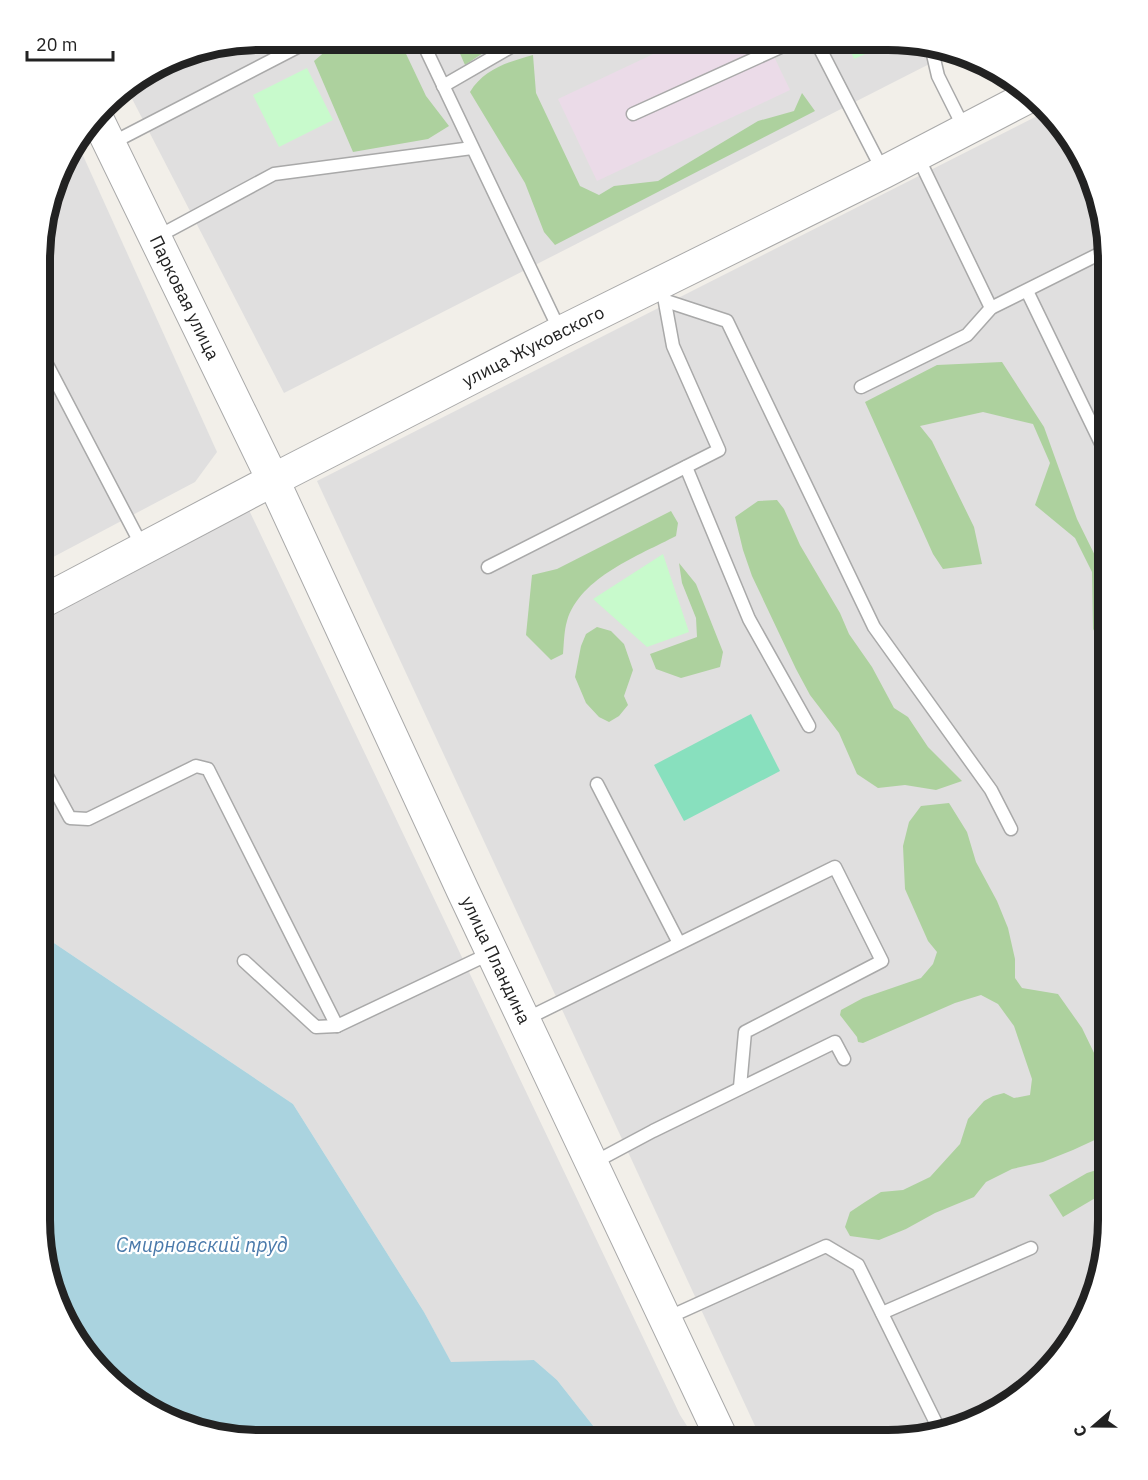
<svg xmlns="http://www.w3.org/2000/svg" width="1148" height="1480" viewBox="0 0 1148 1480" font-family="'IBM Plex Sans',sans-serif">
<rect width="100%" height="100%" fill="#f2efe9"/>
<g fill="#e0dfdf">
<path d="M259 39 918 41 949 54 284 393 126 87 188 51Z"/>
<path d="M1045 112 1086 162 1109 259V1235L1072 1343 1034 1386 986 1418 889 1441H762L317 481Z"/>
<path d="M76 140 217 452 195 482 40 564 41 230 68 149Z"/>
<path d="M248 508 680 1415 696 1440H593L598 1432 557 1380 534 1360 451 1363 424 1312 293 1104 51 941 40 918V621Z"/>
</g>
<path fill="#ebdbe8" d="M683 40H766L790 90 597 181 558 99Z"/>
<g fill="#add19e">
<path d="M345 39H399L426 96 449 126 428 139 353 152 314 61 334 44Z"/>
<path d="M454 40H501V41L465 65Z"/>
<path d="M533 55 536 93 580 186 599 195 614 186 658 181 758 121 794 111 802 93 815 111 555 245 544 232 525 183 470 92C484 69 508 62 533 55Z"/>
<path d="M1002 362 1044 427 1077 519 1109 584V656L1093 629 1092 572 1075 538 1035 505 1050 463 1033 424 983 412 920 426 932 441 974 527 982 564 943 569 933 554 865 402 937 365Z"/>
<path d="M777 500 784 509 800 545 840 613 849 634 872 667 894 708 908 717 928 747 962 781 936 790 905 785 878 788 857 774 839 733 810 695 796 669 752 576 743 550 735 517 758 501Z"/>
<path d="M671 511 678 523 676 536C640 555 580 577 567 621 564 631 564 643 563 654L551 660 526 635 532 575 557 569Z"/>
<path d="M679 563 696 584 723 652 720 667 681 678 656 669 650 654 697 637 696 618 682 583Z"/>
<path d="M597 627 611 631 624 644 633 670 624 696 628 705 619 716 609 722 599 717 586 703 575 677 581 646 586 634Z"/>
<path d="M949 803 967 832 976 862 997 901 1008 928 1015 959V978L1022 988 1058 994 1082 1028 1109 1084V1130L1099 1138 1073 1150 1043 1162 1012 1169 986 1182 974 1197 935 1213 906 1229 879 1240 850 1236 845 1227 850 1212 865 1202 881 1192 903 1190 930 1177 960 1144 968 1119 984 1101 993 1096 1004 1093 1014 1098 1030 1095 1032 1079 1014 1026 998 1004 981 995 955 1003 863 1043 858 1042 857 1037 840 1015 841 1010 863 998 921 978 933 964 937 952 928 941 905 889 903 846 909 822 921 806Z"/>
<path d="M1109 1166V1190L1063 1217 1049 1195 1087 1173Z"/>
</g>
<g fill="#c8facc">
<path d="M846 41H889L890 43 854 59Z"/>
<path d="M307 68 333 120 279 147 253 95Z"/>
<path d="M663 554 689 632 647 647 593 599Z"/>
</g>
<path fill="#88e0be" d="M751 714 780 771 684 821 654 765Z"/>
<path fill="#aad3df" d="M40 939 51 941 293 1104 424 1312 451 1362 534 1360 557 1380 598 1432 593 1440 231 1439 137 1404 62 1318 39 1221Z"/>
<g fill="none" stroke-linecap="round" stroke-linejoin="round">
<g stroke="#a9a9a9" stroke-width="15">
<g id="service">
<path d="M421 39 560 331"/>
<path d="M816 41 883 171"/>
<path d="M931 46 938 76 964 128"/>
<path d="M443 86 516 44 528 40"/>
<path d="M633 114 794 41"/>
<path d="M110 144 313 39"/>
<path d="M917 155 991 308"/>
<path d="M155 238 274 174 472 148"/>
<path d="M1027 291 1109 460"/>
<path d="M666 301 727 321 874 627 991 790 1011 829"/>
<path d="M41 353 143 548"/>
<path d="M861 387 967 335 991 308 1107 250"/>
<path d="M686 467 749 619 809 726"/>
<path d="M488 567 719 450 673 346 664 297"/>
<path d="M40 763 70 818 88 819 196 766 208 769 337 1026"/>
<path d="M597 784 679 943"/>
<path d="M244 961 316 1027 337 1026 491 953"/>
<path d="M526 1019 835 867 882 961 745 1032 740 1087"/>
<path d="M593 1163 653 1131 835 1042 844 1059"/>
<path d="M882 1313 1031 1248"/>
<path d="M667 1318 826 1246 858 1265 939 1429"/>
</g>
</g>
<g stroke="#a9a9a9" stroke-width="34">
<g id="tertiary">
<path id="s1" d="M96 116 273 480 463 891 723 1441"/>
<path id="s2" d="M40 603 273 480 561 332 884 172 1032 95"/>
</g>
</g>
<use href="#service" stroke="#fff" stroke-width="12"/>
<use href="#tertiary" stroke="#fff" stroke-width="32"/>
</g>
<g text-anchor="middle" stroke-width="4.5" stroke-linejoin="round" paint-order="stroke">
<g font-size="18" fill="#222" stroke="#fff">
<text dy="6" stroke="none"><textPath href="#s1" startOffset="202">Парковая улица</textPath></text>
<text dy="6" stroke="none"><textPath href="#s2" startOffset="556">улица Жуковского</textPath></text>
<text dy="6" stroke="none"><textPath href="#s1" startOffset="934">улица Пландина</textPath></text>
</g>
<g font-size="20" font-style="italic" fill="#4a7aab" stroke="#fff">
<text x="202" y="1252">Смирновский пруд</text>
</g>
</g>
<path d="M0 0H1148V1480H0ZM260 50H888A210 210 0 0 1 1098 260V1220A210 210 0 0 1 888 1430H260A210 210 0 0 1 50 1220V260A210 210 0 0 1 260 50Z" fill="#fff" fill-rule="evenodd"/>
<path fill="none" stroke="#222" stroke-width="8" d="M260 50H888A210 210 0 0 1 1098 260V1220A210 210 0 0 1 888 1430H260A210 210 0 0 1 50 1220V260A210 210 0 0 1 260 50Z"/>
<g transform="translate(1094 1426) rotate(250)" stroke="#ffffff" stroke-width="4.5" paint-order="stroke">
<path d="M0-4.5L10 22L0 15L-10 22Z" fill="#222222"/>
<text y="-9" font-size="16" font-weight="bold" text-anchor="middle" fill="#222222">С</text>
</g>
<path d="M27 51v9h86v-9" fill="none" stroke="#222222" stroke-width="3"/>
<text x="36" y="51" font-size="18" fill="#222222" stroke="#ffffff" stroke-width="4.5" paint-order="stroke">20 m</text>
</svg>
